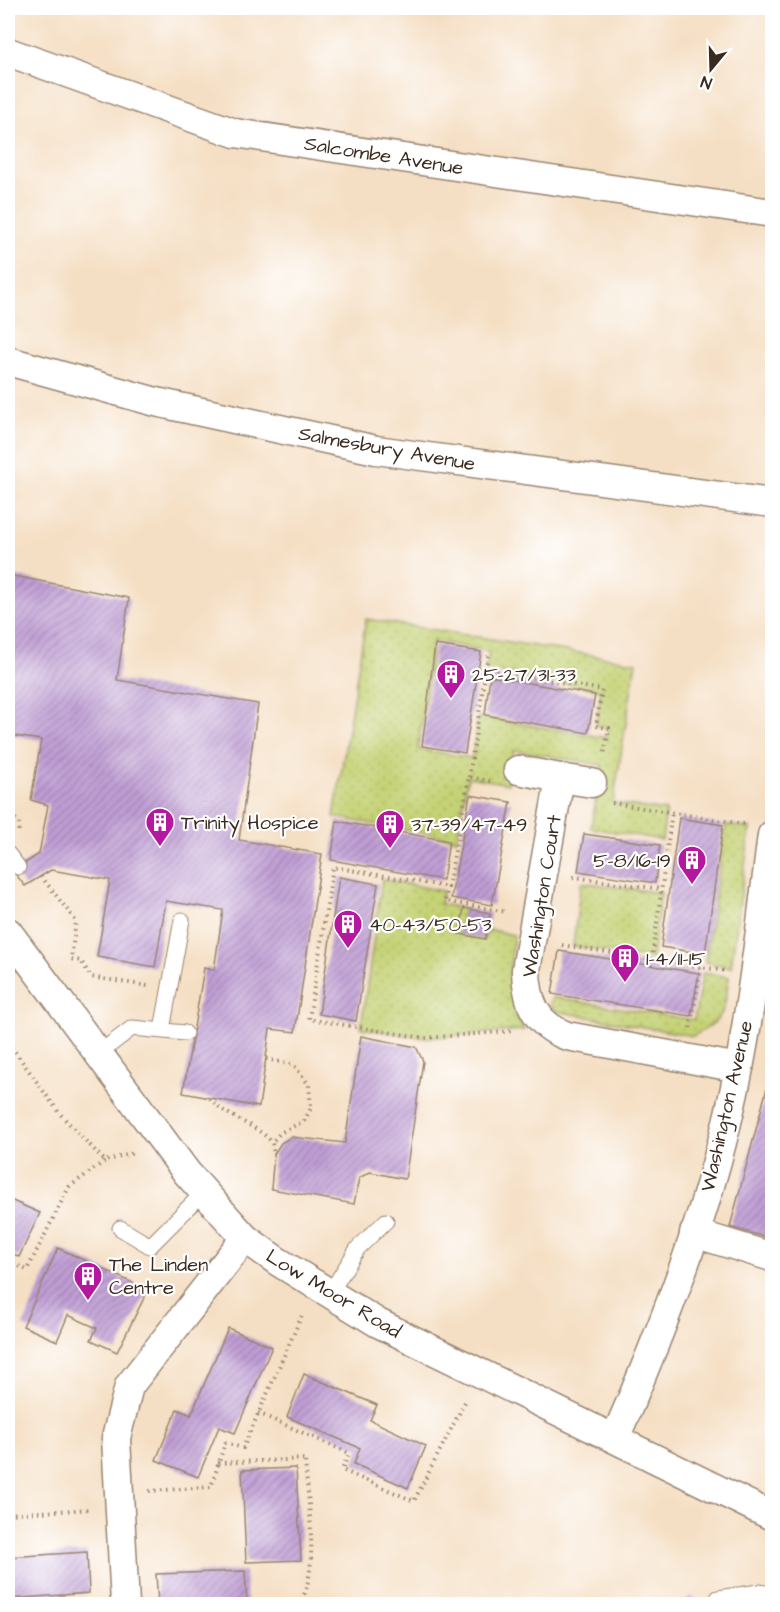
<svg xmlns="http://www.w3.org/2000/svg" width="780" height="1612" viewBox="0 0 780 1612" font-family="'Architects Daughter',sans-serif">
<defs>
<pattern id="grass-dots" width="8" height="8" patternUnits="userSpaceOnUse" patternTransform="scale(1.5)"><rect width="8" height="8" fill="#c5d274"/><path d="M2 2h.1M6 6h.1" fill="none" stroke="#aab464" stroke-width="1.8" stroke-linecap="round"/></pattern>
<pattern id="building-hatch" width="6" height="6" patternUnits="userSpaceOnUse" patternTransform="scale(1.5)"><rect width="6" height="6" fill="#c09ed5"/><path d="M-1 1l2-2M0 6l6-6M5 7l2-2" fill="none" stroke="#9d81ac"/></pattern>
</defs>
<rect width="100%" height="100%" fill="#fff"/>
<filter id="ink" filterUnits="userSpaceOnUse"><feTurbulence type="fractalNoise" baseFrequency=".0167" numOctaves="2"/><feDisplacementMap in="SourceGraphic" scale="12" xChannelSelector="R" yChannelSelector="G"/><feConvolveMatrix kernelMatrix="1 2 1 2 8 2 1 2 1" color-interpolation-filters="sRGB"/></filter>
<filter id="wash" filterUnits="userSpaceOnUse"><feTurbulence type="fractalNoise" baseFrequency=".008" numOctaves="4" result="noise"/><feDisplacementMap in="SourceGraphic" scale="24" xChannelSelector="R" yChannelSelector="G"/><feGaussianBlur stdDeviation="1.35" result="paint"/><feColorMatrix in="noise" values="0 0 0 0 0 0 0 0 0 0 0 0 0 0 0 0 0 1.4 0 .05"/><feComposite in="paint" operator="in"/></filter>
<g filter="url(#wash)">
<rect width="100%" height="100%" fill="#f5dfc4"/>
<g fill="url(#grass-dots)" stroke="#807e49" stroke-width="1.5" fill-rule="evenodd">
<path d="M366 619 636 662 613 803 666 811 662 840 591 828 602 765 514 750 508 784 468 777 457 839 334 817ZM433 641 489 651 486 669 601 690 596 726 608 728 607 738 478 717 472 758 418 749Z"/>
<path d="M726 825 750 828 731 967 705 962Z"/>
<path d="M382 879 443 891 440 904 464 908 459 934 485 939 487 929 514 935C509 969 505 999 524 1030L424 1038 361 1028Z"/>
<path d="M581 882 661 893 652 959 573 946Z"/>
<path d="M703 973 729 977C723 1013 727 1018 693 1036L556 1011 550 1005 552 997 694 1020Z"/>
</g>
<g id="blocks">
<g fill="url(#building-hatch)">
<path d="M8 575 129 598 117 680 258 704 239 840 322 854 295 1032 270 1029 259 1107 183 1093 204 968 214 970 223 910 166 901 155 967 97 957 110 880 51 870 25 886 13 871 39 854 48 805 31 800 41 740 8 735Z"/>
<path d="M435 645 481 652 465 753 422 746Z"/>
<path d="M490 676 595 695 588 733 485 715Z"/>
<path d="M470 795 511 802 492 905 451 898Z"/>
<path d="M679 818 723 825 705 954 661 947Z"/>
<path d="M337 821 449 841 443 880 331 860Z"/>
<path d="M584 834 660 845 655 883 578 871Z"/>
<path d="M339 877 378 884 356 1021 319 1014Z"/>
<path d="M464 908 490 913 485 939 459 934Z"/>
<path d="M559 951 699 973 691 1016 552 994Z"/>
<path d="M361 1036 416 1047 423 1061 405 1179 370 1172 359 1178 354 1204 271 1189 274 1154 281 1143 291 1137 345 1143Z"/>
<path d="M768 1084 772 1086V1239L730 1227Z"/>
<path d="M8 1199 40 1213 19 1257 8 1251Z"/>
<path d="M58 1248 148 1290 117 1352 91 1340 97 1328 68 1315 57 1341 23 1326Z"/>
<path d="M228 1328 272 1347 235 1433 219 1427 198 1477 156 1460 177 1409 191 1415Z"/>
<path d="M304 1374 377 1405 370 1420 426 1446 408 1488 354 1464 360 1448 287 1417Z"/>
<path d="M296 1468 301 1560 246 1562 242 1470Z"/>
<path d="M87 1552 89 1593 9 1599 10 1604H8V1557Z"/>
<path d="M245 1571 247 1604H158L156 1574Z"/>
<path d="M690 1596 703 1604H685Z"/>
</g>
</g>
</g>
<g filter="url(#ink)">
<use href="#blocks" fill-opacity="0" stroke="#988471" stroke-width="1.5"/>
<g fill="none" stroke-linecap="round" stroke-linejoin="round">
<g stroke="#988471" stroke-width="17">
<g id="service">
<path d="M8 854 18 867"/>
<path d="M162 1030 182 920"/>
<path d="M98 1054 132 1028 185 1033"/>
<path d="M120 1228 150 1246 204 1192"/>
<path d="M330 1293 358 1248 386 1221"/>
<path d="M718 1598 759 1592 772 1594"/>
</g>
</g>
<g stroke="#988471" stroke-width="31">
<g id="minor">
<path d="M8 52 235 133 772 213"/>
<path d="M8 361 156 402 376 450 772 503"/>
<path d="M518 770 560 778 526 970C527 1002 535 1024 567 1036L739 1068"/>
<path d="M560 778 592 783"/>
<path d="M8 932 187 1173 245 1238 277 1261 378 1323 772 1516"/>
<path d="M694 1233 772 1257"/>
<path d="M615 1438C667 1320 714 1196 739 1068 754 991 762 912 772 835"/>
<path d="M125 1604 116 1438 129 1386 245 1238"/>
</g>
</g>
<g stroke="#988471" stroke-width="4" stroke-dasharray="1.5 4.5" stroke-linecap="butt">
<path d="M486 669 489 651"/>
<path d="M469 777 486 669 602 690 596 726 609 728 604 756"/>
<path d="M490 781 469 777 448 887 333 867 309 1019 424 1038 513 1031"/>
<path d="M612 803 744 824"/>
<path d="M8 809 19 824 18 834"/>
<path d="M41 876 76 921 71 959 81 961 91 977 148 986"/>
<path d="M573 877 661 889"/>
<path d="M448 887 445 901 507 912"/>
<path d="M562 945 726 971"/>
<path d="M652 959 672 812"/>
<path d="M690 1028 701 967"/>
<path d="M8 1042 60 1114 105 1161 134 1153"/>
<path d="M266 1059 294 1065 309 1085 311 1108 304 1121 280 1133 272 1142 274 1154"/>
<path d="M210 1098C230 1121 252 1121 272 1142"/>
<path d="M8 1261 27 1270 69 1187 105 1161"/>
<path d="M258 1413 349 1453 342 1470 414 1501 466 1400"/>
<path d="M218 1463 305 1459C307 1497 321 1573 299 1604"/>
<path d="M149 1491 211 1487 225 1443 243 1448 303 1313"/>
<path d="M8 1514 91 1509"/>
</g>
<use href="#service" stroke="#fff" stroke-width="15"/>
<use href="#minor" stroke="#fff" stroke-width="28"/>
</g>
</g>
<defs>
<g id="building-pin" transform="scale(1.5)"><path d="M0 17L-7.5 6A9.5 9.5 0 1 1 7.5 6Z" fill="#b5179e" stroke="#fff"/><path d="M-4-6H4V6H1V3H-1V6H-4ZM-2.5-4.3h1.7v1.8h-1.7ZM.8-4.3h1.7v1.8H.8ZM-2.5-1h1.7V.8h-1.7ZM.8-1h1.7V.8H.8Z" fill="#fff"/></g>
</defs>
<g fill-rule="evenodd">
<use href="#building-pin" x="451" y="674"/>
<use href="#building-pin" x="160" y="822"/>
<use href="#building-pin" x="390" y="824"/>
<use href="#building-pin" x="692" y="860"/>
<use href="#building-pin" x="348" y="924"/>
<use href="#building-pin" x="625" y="958"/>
<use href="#building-pin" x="88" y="1276"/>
</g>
<g text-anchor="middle" stroke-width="4.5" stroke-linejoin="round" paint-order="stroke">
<g font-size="20" fill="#3b2a1e" stroke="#fff">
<text transform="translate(384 155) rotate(9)" y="7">Salcombe Avenue</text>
<text transform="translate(387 448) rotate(10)" y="7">Salmesbury Avenue</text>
<text transform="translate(541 896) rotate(-81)" y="7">Washington Court</text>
<text transform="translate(726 1106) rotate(-77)" y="7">Washington Avenue</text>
<text transform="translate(334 1293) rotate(31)" y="7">Low Moor Road</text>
</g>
<g font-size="20" fill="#3b2a1e" stroke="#fff" text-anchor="start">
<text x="472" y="681">25-27/31-33</text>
<text x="181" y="829">Trinity Hospice</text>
<text x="411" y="831">37-39/47-49</text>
<text x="671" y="867" text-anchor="end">5-8/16-19</text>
<text x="369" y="931">40-43/50-53</text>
<text x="646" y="965">1-4/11-15</text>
<text x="109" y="1271">The Linden<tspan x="109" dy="23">Centre</tspan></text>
</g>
</g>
<rect width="780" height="1612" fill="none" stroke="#fff" stroke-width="30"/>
<g transform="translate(711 69) rotate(199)" stroke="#ffffff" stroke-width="4.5" paint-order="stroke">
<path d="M0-4.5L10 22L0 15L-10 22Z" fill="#3b2a1e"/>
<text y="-9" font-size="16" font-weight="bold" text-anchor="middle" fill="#3b2a1e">N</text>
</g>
</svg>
